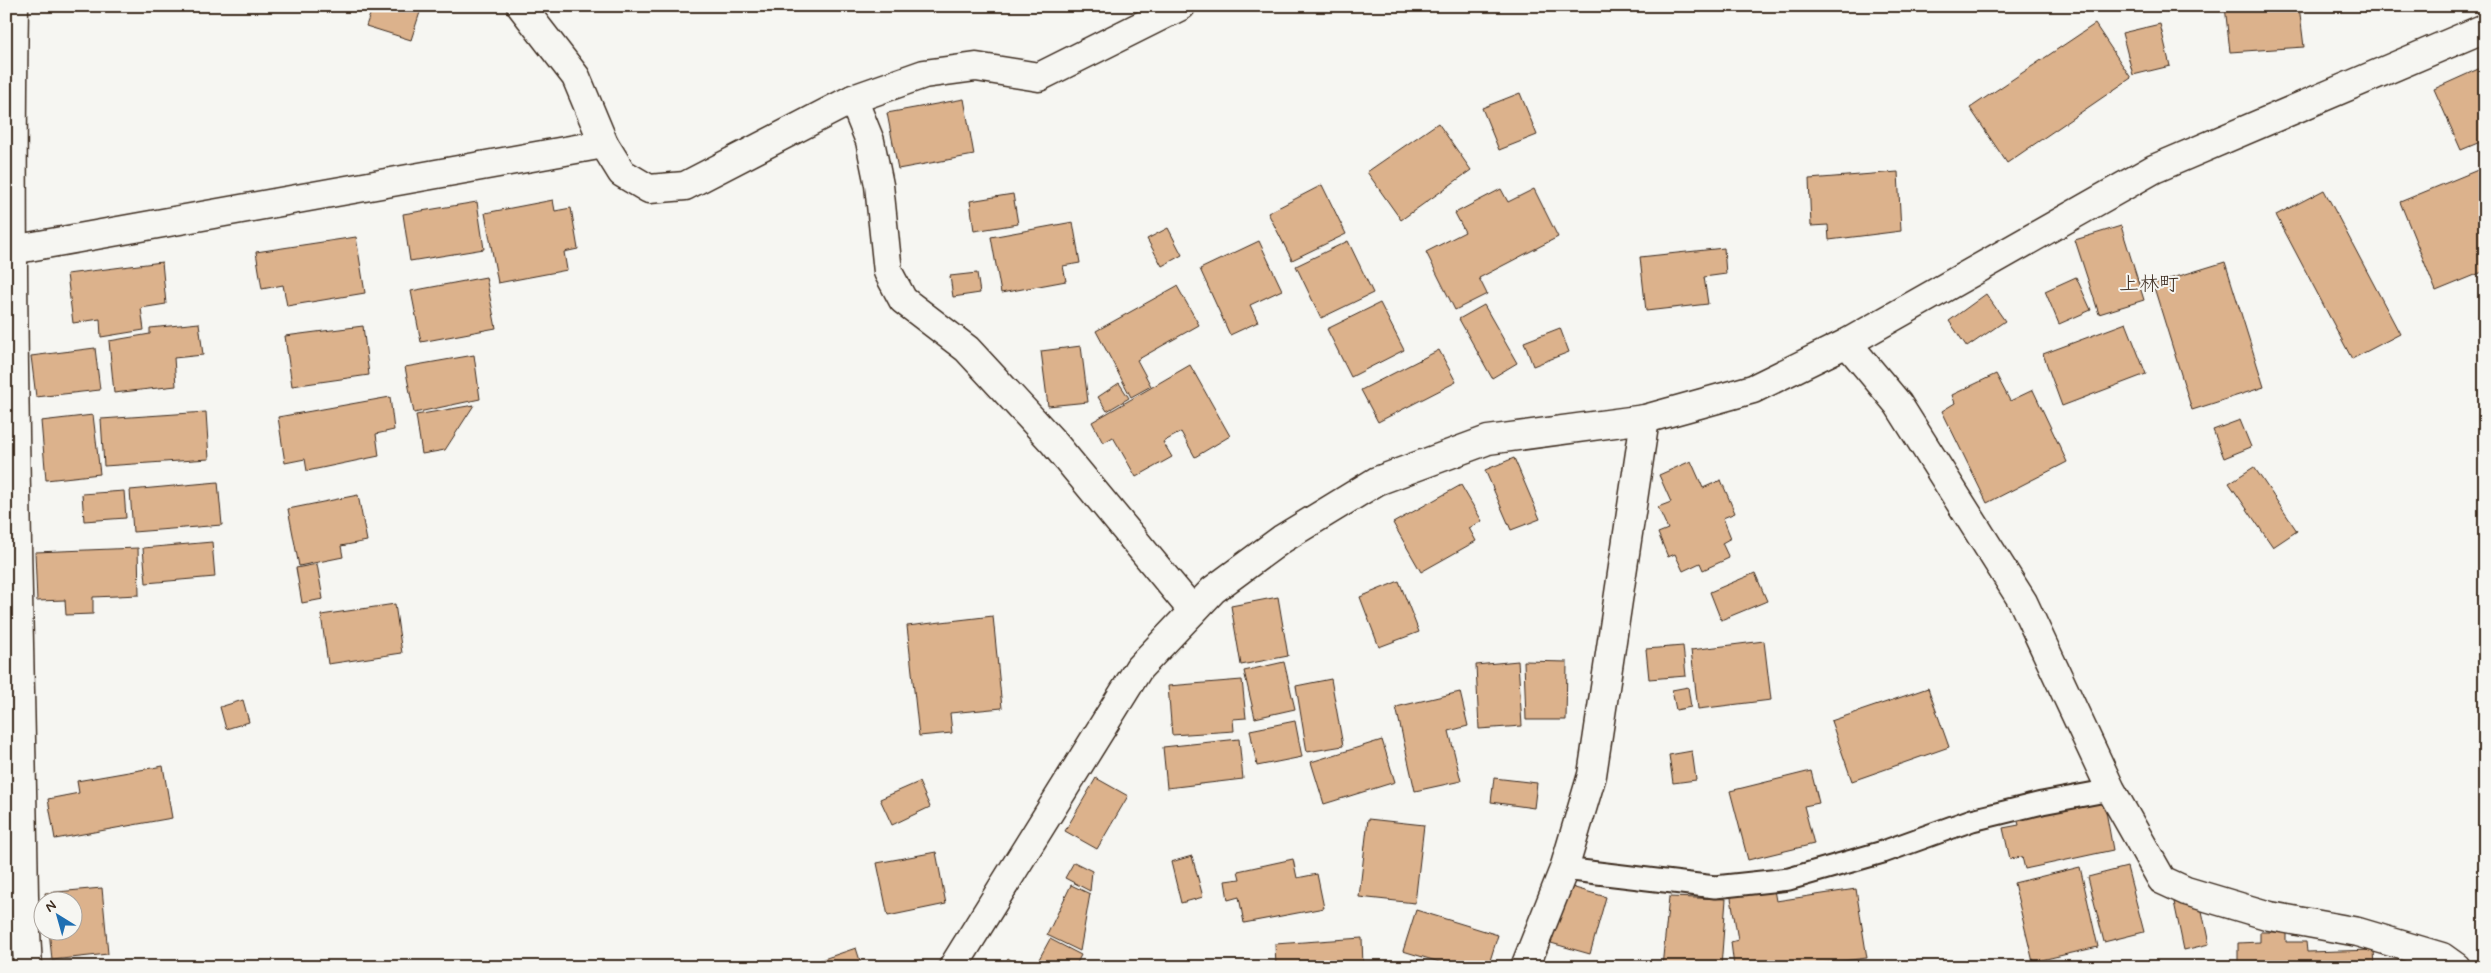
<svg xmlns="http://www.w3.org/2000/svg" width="2491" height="973" viewBox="0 0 2491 973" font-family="Mynerve,'Klee One',sans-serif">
<rect width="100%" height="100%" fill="#f6f6f2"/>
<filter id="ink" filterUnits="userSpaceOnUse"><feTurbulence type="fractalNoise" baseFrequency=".02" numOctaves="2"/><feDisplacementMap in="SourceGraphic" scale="10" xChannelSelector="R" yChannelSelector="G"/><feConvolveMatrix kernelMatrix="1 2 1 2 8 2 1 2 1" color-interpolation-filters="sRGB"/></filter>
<g filter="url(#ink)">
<g fill="#dcb28c" stroke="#3b2a1e">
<path d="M373 6H422L411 40 366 26Z"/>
<path d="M2225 6H2299L2304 47 2230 52Z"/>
<path d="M2095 24 2131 78 2007 163 1970 108Z"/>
<path d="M2160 24 2170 66 2133 75 2122 33Z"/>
<path d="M2485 66V140L2461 150 2434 89Z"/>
<path d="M1520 93 1537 135 1499 150 1482 108Z"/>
<path d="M964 99 974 155 898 169 887 113Z"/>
<path d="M1438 123 1471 170 1401 220 1367 172Z"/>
<path d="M2485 167V271L2436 291 2400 202Z"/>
<path d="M1898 172 1901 231 1829 240 1828 225 1811 226 1809 179Z"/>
<path d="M1322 185 1346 234 1292 260 1268 213Z"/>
<path d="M1501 189 1508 202 1534 189 1558 237 1479 278 1487 294 1455 310 1426 252 1465 232 1455 213Z"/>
<path d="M2324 190 2400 334 2352 359 2276 215Z"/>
<path d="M1013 194 1018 224 974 231 970 201Z"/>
<path d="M553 200 555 211 571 208 578 249 564 252 567 270 498 283 485 213Z"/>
<path d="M477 202 484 249 410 261 403 214Z"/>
<path d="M1073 222 1080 263 1063 266 1066 281 1001 293 991 237Z"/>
<path d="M2121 226 2144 300 2099 314 2075 240Z"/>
<path d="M1168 228 1182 255 1162 266 1147 239Z"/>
<path d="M356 237 365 293 287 306 283 285 262 289 256 252Z"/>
<path d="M1259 241 1282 290 1250 305 1258 322 1230 335 1200 269Z"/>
<path d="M1348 241 1373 293 1321 318 1296 266Z"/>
<path d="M1724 248 1726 274 1704 277 1708 304 1646 311 1640 257Z"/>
<path d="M162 262 166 304 141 308 144 330 101 337 100 319 73 323 67 274Z"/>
<path d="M2225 262 2264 387 2192 410 2153 284Z"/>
<path d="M977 273 980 293 953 297 950 276Z"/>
<path d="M486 277 496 328 421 342 411 291Z"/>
<path d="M2076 277 2091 310 2059 324 2045 291Z"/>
<path d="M1177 286 1199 325 1137 360 1151 386 1131 397 1096 331Z"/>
<path d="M1986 294 2005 321 1967 347 1949 321Z"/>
<path d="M1380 303 1404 350 1351 377 1327 329Z"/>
<path d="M1484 305 1517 363 1492 378 1459 319Z"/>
<path d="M199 323 203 355 174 358 176 386 114 393 109 341 150 334V328Z"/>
<path d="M2126 323 2146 374 2062 406 2043 354Z"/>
<path d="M363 326 369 375 292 386 285 336Z"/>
<path d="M1560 328 1569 352 1533 366 1524 342Z"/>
<path d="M1081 346 1088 402 1048 406 1041 351Z"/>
<path d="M95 348 100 390 36 397 31 356Z"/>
<path d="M1439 350 1456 382 1378 422 1361 390Z"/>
<path d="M474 355 480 399 414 413 405 367Z"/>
<path d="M1190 365 1230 436 1195 457 1181 432 1163 442 1172 457 1136 477 1113 437 1103 443 1092 422Z"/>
<path d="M1996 374 2010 401 2033 390 2067 462 1987 503 1942 411 1955 403 1952 395Z"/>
<path d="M1119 383 1129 398 1107 411 1098 397Z"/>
<path d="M390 397 394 430 376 434 379 456 307 471 305 459 285 463 278 417Z"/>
<path d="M474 405 445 450 422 454 416 415Z"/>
<path d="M206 412 209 459 104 466 101 419Z"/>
<path d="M93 415 100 474 46 480 41 421Z"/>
<path d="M2240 420 2251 447 2224 458 2213 430Z"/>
<path d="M1514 458 1540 519 1511 530 1485 470Z"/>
<path d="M1691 461 1703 488 1721 480 1735 513 1723 518 1731 538 1722 543 1729 558 1703 570 1700 563 1683 571 1675 554 1668 557 1658 533 1668 529 1658 507 1671 502 1659 475Z"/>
<path d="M2254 467 2297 531 2273 547 2229 483Z"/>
<path d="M218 482 222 525 133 532 130 490Z"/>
<path d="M1461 485 1482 521 1469 528 1476 541 1421 572 1393 523Z"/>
<path d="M124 491 126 518 84 521 82 494Z"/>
<path d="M358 495 367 541 341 546 343 557 299 566 288 509Z"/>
<path d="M212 542 215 577 146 583 143 548Z"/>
<path d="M138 548 139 595 93 597V614L66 615 65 600 37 601 35 552Z"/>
<path d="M317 564 323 599 302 603 296 568Z"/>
<path d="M1755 573 1767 601 1721 620 1710 592Z"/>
<path d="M1399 581 1419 632 1379 647 1360 597Z"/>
<path d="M1278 597 1288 656 1241 665 1231 606Z"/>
<path d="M395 604 402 653 328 664 321 615Z"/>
<path d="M993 616 1002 708 950 713 952 733 919 736 907 626Z"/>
<path d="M1764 641 1771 700 1698 709 1691 650Z"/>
<path d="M1683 646 1686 676 1649 679 1646 649Z"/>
<path d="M1518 661 1522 726 1479 729 1476 665Z"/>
<path d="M1524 661 1567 662 1566 720H1526Z"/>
<path d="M1284 662 1295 709 1255 718 1244 671Z"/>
<path d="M1331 679 1343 746 1307 752 1296 686Z"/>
<path d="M1242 680 1246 718 1233 719 1234 731 1172 735 1168 686Z"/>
<path d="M1688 687 1691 707 1676 710 1672 690Z"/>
<path d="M1928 688 1949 747 1852 781 1831 721Z"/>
<path d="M1460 692 1468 726 1449 731 1461 781 1415 791 1396 707Z"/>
<path d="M243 700 249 722 226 729 220 707Z"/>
<path d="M1295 721 1302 757 1257 766 1250 730Z"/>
<path d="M1239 739 1243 779 1167 788 1163 747Z"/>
<path d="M1382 740 1395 782 1324 804 1311 762Z"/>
<path d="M1692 751 1696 780 1673 783 1669 755Z"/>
<path d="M163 766 172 818 55 839 48 799 79 793 77 781Z"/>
<path d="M1811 771 1819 803 1804 806 1814 844 1748 860 1730 791Z"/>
<path d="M1096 778 1128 796 1097 849 1065 831Z"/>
<path d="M1494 778 1537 783 1534 808 1491 802Z"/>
<path d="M919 782 930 807 892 825 880 799Z"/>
<path d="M2104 800 2113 850 2025 869 2022 857 2010 859 2003 828 2019 825 2017 818Z"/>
<path d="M1368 819 1424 825 1415 903 1359 897Z"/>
<path d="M936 852 946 904 888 916 877 863Z"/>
<path d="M1192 856 1203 897 1181 903 1171 862Z"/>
<path d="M1293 859 1297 878 1317 874 1324 908 1244 923 1239 897 1228 900 1225 881 1240 879 1238 871Z"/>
<path d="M1074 862 1092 871 1090 891 1065 878Z"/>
<path d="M2080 867 2098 947 2033 962 2014 883Z"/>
<path d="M2127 867 2144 932 2104 942 2088 877Z"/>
<path d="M1773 884 1776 901 1856 889 1867 958 1794 967H1734L1731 942 1738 940 1730 892Z"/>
<path d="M1071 885 1090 894 1080 951 1047 935Z"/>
<path d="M1568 886 1606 897 1590 954 1551 943Z"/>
<path d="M102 888 108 954 52 960 49 930H72V900H46L45 893Z"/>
<path d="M1669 897 1726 899 1721 967H1662Z"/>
<path d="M2199 897 2209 944 2184 950 2174 902Z"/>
<path d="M1416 910 1498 935 1488 967H1456L1403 951Z"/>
<path d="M2260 932H2286V942H2306L2307 952 2374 950 2375 967H2238V943L2260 942Z"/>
<path d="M1362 938 1363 967H1276L1275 944Z"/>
<path d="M1050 939 1081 955 1075 967H1050L1038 961Z"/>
<path d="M856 948 862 967H800Z"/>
<path d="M1008 958 1021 967H1002Z"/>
</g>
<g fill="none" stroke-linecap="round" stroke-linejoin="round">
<g stroke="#3b2a1e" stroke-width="25">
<path id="service" d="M1564 869 1715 887 1789 879 1883 852 1972 820 2042 803 2111 790"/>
</g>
<g stroke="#3b2a1e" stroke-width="31">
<g id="minor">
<path d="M14 6C9 303 19 600 24 897L28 967"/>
<path d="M521 6 576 77 604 144 622 173 649 189 685 186 853 99 924 74 976 67 1039 77 1181 6"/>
<path d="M853 99 870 141 879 185 888 272 903 300 967 349 1054 443 1193 611"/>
<path d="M12 250 604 144"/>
<path d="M1847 343 1898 404 2023 602 2111 790 2162 880 2186 891 2270 916 2358 932 2442 957 2456 967"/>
<path d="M1525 967 1564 869 1592 775 1645 419"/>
</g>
</g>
<g stroke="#3b2a1e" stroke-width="31">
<path id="tertiary" d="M953 967 1139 668 1213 590 1282 539 1377 481 1488 440 1645 419 1753 389 1847 343 2154 169 2485 28"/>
</g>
<use href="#service" stroke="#f6f6f2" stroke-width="21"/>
<use href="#minor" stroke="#f6f6f2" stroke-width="28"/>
<use href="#tertiary" stroke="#f6f6f2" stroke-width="28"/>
</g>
</g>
<g text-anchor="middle" stroke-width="4" stroke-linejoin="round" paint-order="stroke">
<g font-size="20" fill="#3b2a1e" stroke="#f6f6f2">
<text x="2149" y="290">上林町</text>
</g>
</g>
<rect width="2491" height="973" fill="none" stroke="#f6f6f2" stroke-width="25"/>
<rect x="12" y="12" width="2466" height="948" fill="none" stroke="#3b2a1e" stroke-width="2" filter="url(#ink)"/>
<g transform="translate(58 916) rotate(323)"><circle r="24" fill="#f6f6f2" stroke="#aba49d"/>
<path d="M0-4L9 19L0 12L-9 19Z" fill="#1f6fb2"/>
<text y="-8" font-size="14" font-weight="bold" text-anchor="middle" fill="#3b2a1e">N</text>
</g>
</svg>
